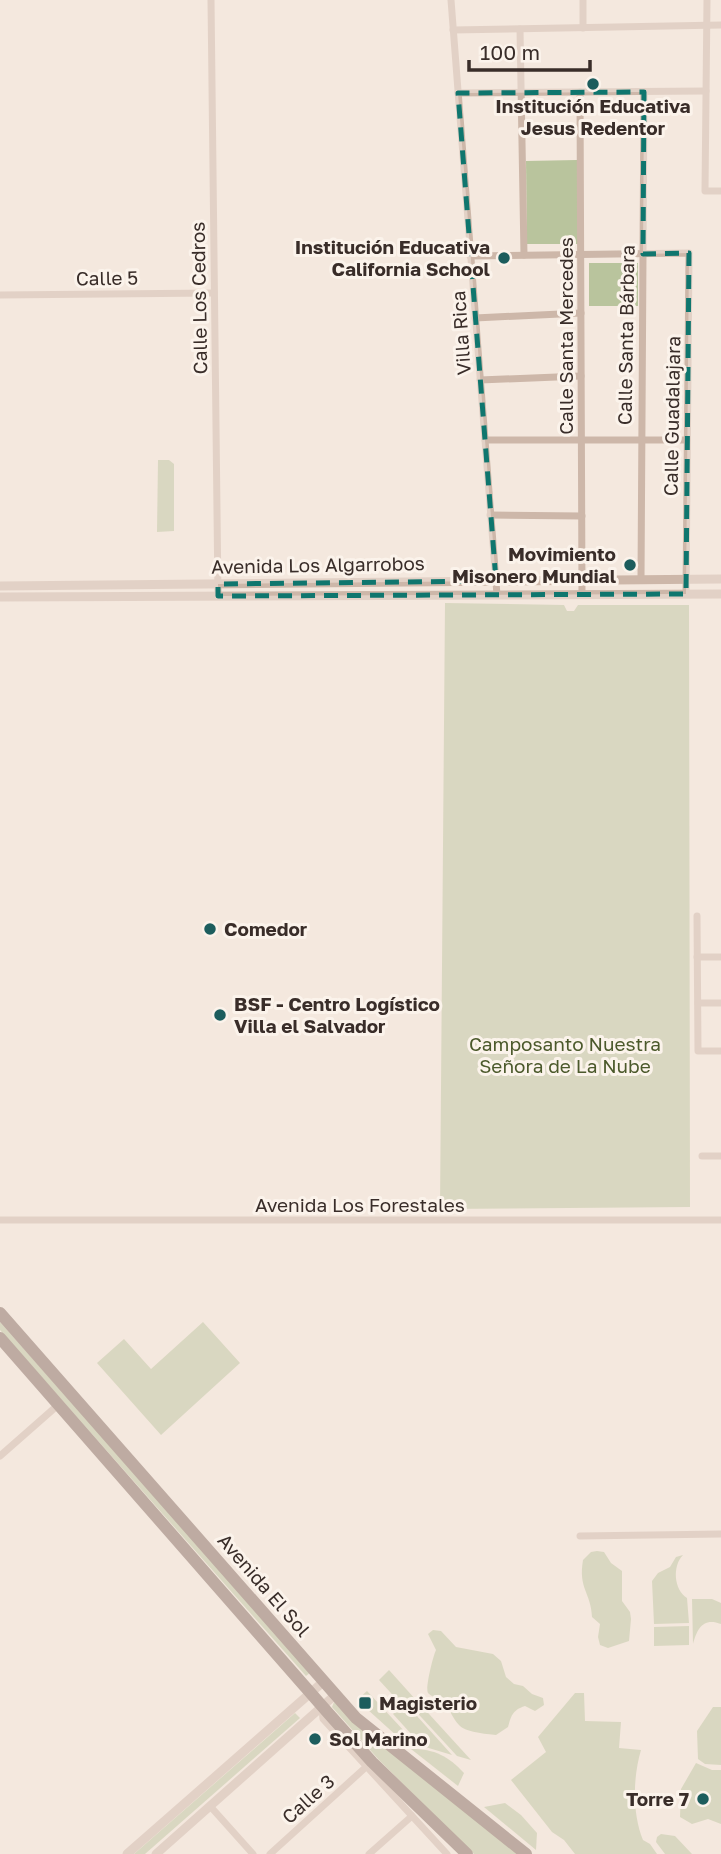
<svg xmlns="http://www.w3.org/2000/svg" width="721" height="1854" viewBox="0 0 721 1854" font-family="'Golos Text',sans-serif">
<rect width="100%" height="100%" fill="#f4e8de"/>
<g fill="#b9c49d">
<path d="M577 160 578 244H527L526 161Z"/>
<rect x="589" y="263" width="49" height="43"/>
<path d="M158 460H169L174 464V531L157 532Z"/>
<path d="M445 603 564 605 567 611H574L578 605H689L690 1207 440 1209Z"/>
<path d="M0 1322 311 1672 306 1676 0 1330Z"/>
<path d="M203 1322 240 1363 161 1435 97 1363 124 1339 151 1369Z"/>
<path d="M597 1551 604 1552 611 1563 622 1571V1601L630 1612 631 1619 629 1641 608 1648 600 1645 598 1637 600 1624 592 1617C591 1592 578 1589 583 1560L591 1552Z"/>
<path d="M683 1555C672 1566 674 1590 687 1598L689 1623 654 1624 652 1581 658 1573 670 1567 676 1557Z"/>
<path d="M692 1599H712L721 1603V1624C703 1617 697 1629 693 1644Z"/>
<path d="M689 1626V1645L654 1646V1627Z"/>
<path d="M433 1630 441 1631 456 1647 493 1654 501 1661 506 1677 514 1684 523 1686 532 1694 543 1698 544 1705 535 1711 525 1706C512 1710 511 1717 508 1727L496 1735C486 1734 465 1732 459 1725 452 1718 450 1708 443 1702 439 1698 431 1697 428 1693 425 1689 433 1656 436 1650L428 1634Z"/>
<path d="M389 1670 416 1700 401 1704 379 1680Z"/>
<path d="M367 1691 418 1746H408L357 1700Z"/>
<path d="M575 1693H584L585 1721 621 1722 619 1748 641 1750C633 1777 632 1813 643 1840L650 1844 657 1854H575L564 1840 552 1832 511 1780 546 1752 538 1737Z"/>
<path d="M334 1702 518 1854H474L379 1760 332 1707Z"/>
<path d="M419 1703 471 1760 457 1756 410 1705Z"/>
<path d="M408 1706 452 1755 422 1746 393 1714 401 1707Z"/>
<path d="M713 1707H721V1765L705 1764 698 1759 697 1731Z"/>
<path d="M295 1713 300 1718 145 1854H134Z"/>
<path d="M411 1749C435 1749 448 1756 464 1773L458 1786Z"/>
<path d="M696 1763 712 1770H721V1824L708 1819 692 1824 680 1817 681 1789Z"/>
<path d="M505 1803 521 1815 537 1833 536 1850 484 1807Z"/>
<path d="M661 1834 675 1836 692 1854H665L656 1842 657 1837Z"/>
</g>
<g fill="none" stroke-linecap="round" stroke-linejoin="round">
<g stroke="#cdb7a9" stroke-width="7">
<path d="M211 0 218 596"/>
<path d="M451 0 497 595"/>
<path d="M583 0V28"/>
<path d="M707 0 705 191H721"/>
<path d="M520 29 524 255"/>
<path d="M453 30 721 25"/>
<path d="M580 92 582 595"/>
<path d="M458 93 706 91"/>
<path d="M470 256 689 253 686 594"/>
<path d="M0 295 214 293"/>
<path d="M475 318 581 313"/>
<path d="M480 380 581 376"/>
<path d="M485 440H687"/>
<path d="M490 515 582 516"/>
<path d="M641 579 644 92"/>
<path d="M697 916 698 1051H721"/>
<path d="M697 957H721"/>
<path d="M698 1003H721"/>
<path d="M702 1156H721"/>
<path d="M0 1220H721"/>
<path d="M0 1456 58 1405"/>
<path d="M580 1536 721 1534"/>
<path d="M322 1708 323 1719 447 1854"/>
<path d="M210 1806 253 1854"/>
<path d="M270 1854 366 1767"/>
<path d="M369 1854 412 1816"/>
</g>
<g stroke="#cdb7a9" stroke-width="9">
<path d="M0 586 721 579"/>
<path d="M0 597 721 594"/>
<path d="M127 1854 323 1682"/>
<path d="M156 1854 335 1695"/>
</g>
<g stroke="#7c6359" stroke-width="12">
<path d="M0 1313 356 1718 526 1854"/>
<path d="M0 1338 329 1714 372 1762 467 1854"/>
</g>
</g>
<path d="M0 0H721V1854H0ZM644 92 643 254 689 253 686 594 218 596V584L496 581 458 93Z" fill="#f4e8de" fill-opacity=".55" fill-rule="evenodd"/>
<path fill="none" stroke="#0f766e" stroke-width="5" stroke-dasharray="14 9" stroke-linejoin="round" d="M644 92 643 254 689 253 686 594 218 596V584L496 581 458 93Z"/>
<g fill="#1c5d5d" stroke="#fbf3eb" stroke-width="2.5">
<circle cx="593" cy="84" r="7"/>
<circle cx="504" cy="258" r="7"/>
<circle cx="630" cy="565" r="7"/>
<circle cx="210" cy="929" r="7"/>
<circle cx="220" cy="1015" r="7"/>
<rect x="358" y="1696" width="14" height="14" rx="3.5"/>
<circle cx="315" cy="1739" r="7"/>
<circle cx="703" cy="1799" r="7"/>
</g>
<g text-anchor="middle" stroke-width="6" stroke-linejoin="round" paint-order="stroke">
<g font-size="19" font-weight="bold" fill="#392d29" stroke="#fbf3eb" text-anchor="start">
<text x="593" y="113" text-anchor="middle">Institución Educativa<tspan x="593" dy="22">Jesus Redentor</tspan></text>
<text x="490" y="254" text-anchor="end">Institución Educativa<tspan x="490" dy="22">California School</tspan></text>
<text x="616" y="561" text-anchor="end">Movimiento<tspan x="616" dy="22">Misonero Mundial</tspan></text>
<text x="224" y="936">Comedor</text>
<text x="234" y="1011">BSF - Centro Logístico<tspan x="234" dy="22">Villa el Salvador</tspan></text>
<text x="379" y="1710">Magisterio</text>
<text x="329" y="1746">Sol Marino</text>
<text x="689" y="1806" text-anchor="end">Torre 7</text>
</g>
<g font-size="19" fill="#392d29" stroke="#fbf3eb">
<text transform="translate(107 278) rotate(-1)" y="7">Calle 5</text>
<text transform="translate(199 298) rotate(-91)" y="7">Calle Los Cedros</text>
<text transform="translate(461 333) rotate(-94)" y="7">Villa Rica</text>
<text transform="translate(626 335) rotate(-89)" y="7">Calle Santa Bárbara</text>
<text transform="translate(566 336) rotate(-90)" y="7">Calle Santa Mercedes</text>
<text transform="translate(672 416) rotate(-89)" y="7">Calle Guadalajara</text>
<text transform="translate(318 565) rotate(-1)" y="7">Avenida Los Algarrobos</text>
<text x="360" y="1212">Avenida Los Forestales</text>
<text transform="translate(264 1585) rotate(49)" y="7">Avenida El Sol</text>
<text transform="translate(308 1799) rotate(-42)" y="7">Calle 3</text>
</g>
<g font-size="19" fill="#4b592b" stroke="#fbf3eb">
<text x="565" y="1051">Camposanto Nuestra<tspan x="565" dy="22">Señora de La Nube</tspan></text>
</g>
</g>
<path d="M469 60v10h121v-10" fill="none" stroke="#392d29" stroke-width="3.5"/>
<text x="480" y="60" font-size="21" fill="#392d29" stroke="#fbf3eb" stroke-width="5" paint-order="stroke">100 m</text>
</svg>
